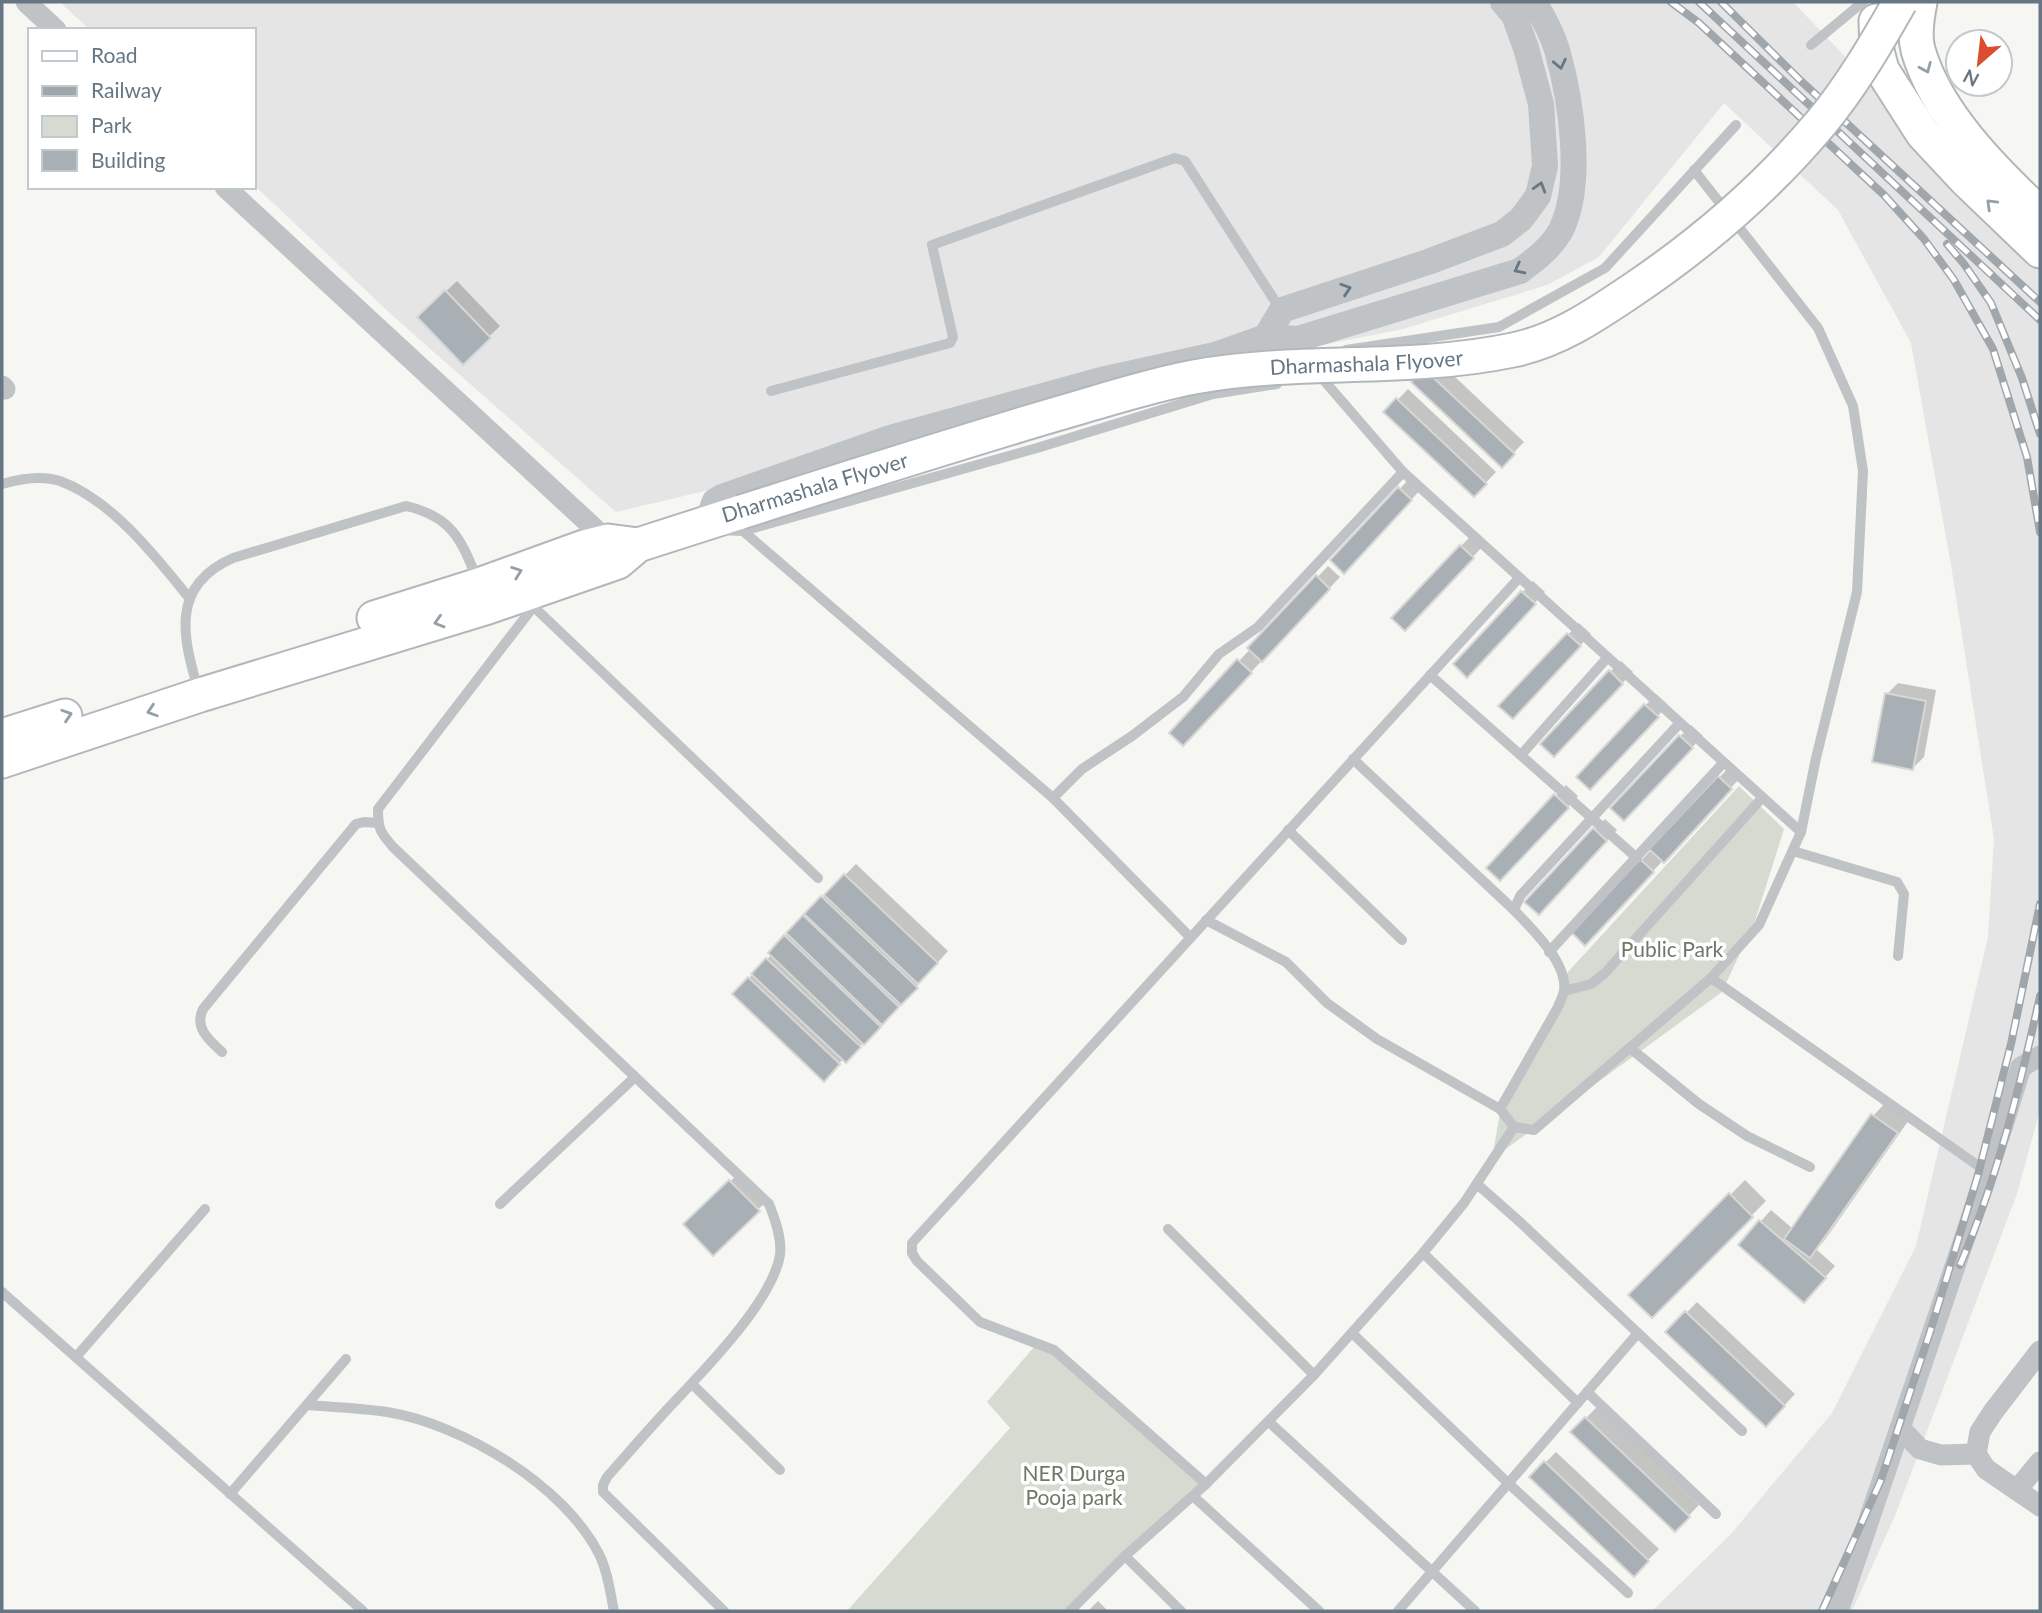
<svg xmlns="http://www.w3.org/2000/svg" width="2042" height="1613" viewBox="0 0 2042 1613" font-family="Lato,sans-serif">
<rect width="100%" height="100%" fill="#f6f6f3"/>
<path fill="#e4e5e4" d="M60 2H1793L1984 202 2040 253V1110L2017 1194 1894 1518 1852 1611H1652L1731 1534 1832 1413 1916 1246 1988 937 1994 839 1951 565 1911 343 1838 210 1724 103 1599 257 1547 285 1403 329 1318 346 616 512 394 317 254 185V30H90Z"/>
<g fill="#d6dbd2">
<path d="M1739 786 1784 829 1755 921 1722 992 1492 1159 1500 1113 1561 1009 1567 973Z"/>
<path d="M1034 1347 1054 1350 1203 1487 1068 1611H847L1010 1428 987 1402Z"/>
</g>
<g fill="#0003">
<path d="M457 281 500 326 463 362 419 317Z"/>
<path d="M1436 359 1524 442 1502 465 1414 382Z"/>
<path d="M1408 389 1496 472 1474 495 1386 412Z"/>
<path d="M1410 478 1422 488 1355 561 1332 560Z"/>
<path d="M1472 535 1483 546 1416 618 1461 546Z"/>
<path d="M1328 566 1340 577 1194 733 1239 661Z"/>
<path d="M1533 581 1545 592 1477 664H1455Z"/>
<path d="M1579 623 1591 634 1523 706H1501Z"/>
<path d="M1621 661 1633 672 1565 744 1610 672Z"/>
<path d="M1898 683 1936 690 1924 757 1913 768 1887 694Z"/>
<path d="M1656 694 1668 705 1601 777H1578Z"/>
<path d="M1691 725 1703 736 1635 808H1613Z"/>
<path d="M1730 766 1741 777 1596 932H1574Z"/>
<path d="M1566 785 1578 796 1511 868 1556 796Z"/>
<path d="M1605 819 1617 830 1549 902 1527 901Z"/>
<path d="M856 864 948 951 891 1015 846 1060 844 1058 824 1079 734 994 772 954 770 953 788 933Z"/>
<path d="M1887 1101 1911 1117 1824 1241 1816 1249 1835 1266 1814 1290 1740 1244 1771 1210 1793 1229 1873 1116Z"/>
<path d="M741 1171 769 1199 713 1253 686 1224Z"/>
<path d="M1745 1180 1766 1201 1652 1316 1631 1295Z"/>
<path d="M1697 1302 1795 1394 1766 1425 1668 1332Z"/>
<path d="M1597 1407 1699 1505 1675 1530 1572 1432Z"/>
<path d="M1556 1452 1659 1549 1634 1574 1531 1477Z"/>
<path d="M1098 1601 1108 1611H1088Z"/>
</g>
<g fill="#a9b0b5" stroke="#d7d7d5" stroke-width="2">
<path d="M445 290 491 338 463 365 417 317Z"/>
<path d="M1424 369 1515 454 1502 468 1411 382Z"/>
<path d="M1396 398 1487 484 1474 497 1383 412Z"/>
<path d="M1398 487 1412 500 1344 574 1330 560Z"/>
<path d="M1460 545 1474 558 1405 631 1391 618Z"/>
<path d="M1316 575 1330 589 1262 662 1247 648Z"/>
<path d="M1521 591 1536 604 1467 678 1453 664Z"/>
<path d="M1567 633 1581 646 1513 719 1498 706Z"/>
<path d="M1237 659 1252 673 1183 746 1169 733Z"/>
<path d="M1609 670 1623 684 1554 757 1540 744Z"/>
<path d="M1885 693 1926 701 1913 770 1872 762Z"/>
<path d="M1644 704 1659 717 1590 790 1576 777Z"/>
<path d="M1679 735 1693 748 1624 821 1610 808Z"/>
<path d="M1718 776 1732 789 1664 863 1649 849Z"/>
<path d="M1554 794 1569 808 1500 881 1486 868Z"/>
<path d="M1593 828 1607 841 1539 915 1524 902Z"/>
<path d="M1640 859 1654 872 1585 946 1571 932Z"/>
<path d="M844 874 938 963 918 984 824 895Z"/>
<path d="M821 896 918 988 901 1005 804 914Z"/>
<path d="M803 915 899 1007 882 1025 786 933Z"/>
<path d="M784 935 881 1027 864 1045 768 953Z"/>
<path d="M766 958 861 1047 846 1063 751 974Z"/>
<path d="M748 977 840 1064 824 1082 732 994Z"/>
<path d="M1871 1114 1898 1133 1810 1258 1784 1239Z"/>
<path d="M729 1180 760 1211 713 1256 683 1224Z"/>
<path d="M1729 1193 1753 1217 1652 1318 1628 1295Z"/>
<path d="M1759 1220 1826 1278 1804 1303 1738 1245Z"/>
<path d="M1685 1311 1785 1406 1766 1427 1665 1332Z"/>
<path d="M1585 1417 1690 1517 1675 1532 1570 1432Z"/>
<path d="M1544 1461 1649 1561 1634 1577 1529 1477Z"/>
</g>
<g fill="none" stroke-linecap="round" stroke-linejoin="round">
<g stroke="#b2b7ba" stroke-width="37">
<g id="primary">
<path d="M1920 2C1917 17 1914 35 1918 50 1936 113 1993 170 2040 214"/>
<path d="M1876 21 1877 51 1882 70 1923 134 1965 179 2040 251"/>
<path d="M374 618 479 585 584 547 608 541 638 545"/>
<path d="M2 736 65 716"/>
<path d="M2 761 200 695 488 607 618 562 638 545 741 512"/>
</g>
</g>
<g stroke="#bfc3c6" stroke-width="10">
<path d="M1811 45 1863 2"/>
<path d="M1694 170 1818 328 1853 406 1863 471 1857 592 1816 758 1801 832 1759 925 1711 978"/>
<path d="M1346 350 1499 327 1605 268 1736 125"/>
<path d="M1319 370 1321 377 1403 472 1801 832"/>
<path d="M771 391 950 343 953 337 932 245 1175 158 1185 161 1282 312"/>
<path d="M2 484C19 479 42 475 60 481 112 500 156 557 190 599"/>
<path d="M720 530 743 531 1037 448 1213 394 1277 384"/>
<path d="M743 531 1053 798 1190 937"/>
<path d="M540 598 378 809C378 829 380 832 393 847L769 1204C775 1219 782 1238 780 1255 773 1299 709 1365 678 1398 654 1423 631 1450 607 1477L603 1485V1492L724 1611"/>
<path d="M534 607 818 878"/>
<path d="M1430 675 1637 858"/>
<path d="M199 693C183 638 169 586 233 558L406 506C453 517 461 540 478 581"/>
<path d="M1521 755 1607 658"/>
<path d="M1353 759 1514 910"/>
<path d="M1053 798 1082 769 1132 736 1183 697 1219 654 1258 627 1403 472"/>
<path d="M1288 830 1402 940"/>
<path d="M1793 851 1897 882 1904 894 1898 956"/>
<path d="M1206 920 1286 962 1327 1003 1377 1039 1500 1109"/>
<path d="M1549 952 1723 763"/>
<path d="M1564 991 1591 984 1604 974 1762 798"/>
<path d="M1630 1048 1699 1104 1747 1136 1810 1167"/>
<path d="M222 1052C209 1040 194 1028 203 1009L356 824 364 822 378 823"/>
<path d="M1514 1127 1534 1130 1711 978 1987 1172"/>
<path d="M1477 1184 1520 1222 1742 1431"/>
<path d="M500 1204 635 1077"/>
<path d="M1168 1229 1314 1375"/>
<path d="M1423 1253 1578 1403"/>
<path d="M2 1292 363 1611"/>
<path d="M1352 1333 1508 1483 1628 1593"/>
<path d="M76 1357 205 1209"/>
<path d="M692 1384 780 1470"/>
<path d="M1587 1392 1716 1514"/>
<path d="M307 1405C333 1407 361 1408 387 1412 462 1424 564 1485 599 1554 608 1572 610 1592 614 1611"/>
<path d="M1269 1422 1475 1611"/>
<path d="M1206 1484 1054 1350 980 1322 917 1261 912 1253V1243L1519 578"/>
<path d="M230 1494 346 1359"/>
<path d="M1193 1496 1319 1611"/>
<path d="M1125 1556 1181 1611"/>
<path d="M1070 1611 1125 1556 1206 1484 1314 1375 1423 1253 1464 1203 1514 1127 1500 1109 1558 1007C1560 1002 1563 996 1564 991 1568 963 1532 929 1514 910L1520 896 1679 724"/>
<path d="M1398 1611 1638 1333"/>
</g>
<g stroke="#bfc3c6" stroke-width="21">
<path d="M26 2 56 30"/>
<path d="M225 187 608 541 612 549"/>
<path d="M2 386 5 389"/>
<path d="M2040 1351 1993 1412 1980 1432 1976 1454 1986 1469 2040 1506"/>
<path d="M1900 1428 1920 1449 1941 1455 1976 1454"/>
<path d="M2017 1490 2040 1462"/>
<path d="M1838 1611 2004 1122 2021 1067 2040 1056"/>
</g>
<g stroke="#bfc3c6" stroke-width="26">
<path d="M1266 337 1282 310 1428 262 1502 234 1521 219 1538 196 1545 166 1541 104 1526 48 1514 15 1503 2"/>
<path d="M707 522 715 501 722 497 890 438 1101 380 1215 355 1266 337 1298 339 1520 271C1536 259 1551 248 1561 230 1584 183 1571 99 1557 50 1552 33 1543 17 1534 2"/>
</g>
<use href="#primary" stroke="#fff" stroke-width="33"/>
<g stroke="#a0a7ac" stroke-width="8">
<g id="rail">
<path d="M1671 2 1699 23 1884 195 1924 239 1954 280 1993 349 2027 457 2040 532"/>
<path d="M1699 2 2040 320"/>
<path d="M1721 2 1801 81 2040 302"/>
<path d="M1947 244 1964 264 1991 303 2022 378 2040 434"/>
<path d="M1960 1265C1997 1180 2020 1086 2040 996"/>
<path d="M1822 1611 1881 1480 1930 1332 1978 1175 2011 1044 2040 904"/>
</g>
</g>
<use href="#rail" stroke="#fff" stroke-width="5" stroke-dasharray="16" stroke-linecap="butt"/>
<g stroke="#b2b7ba" stroke-width="37" stroke-linecap="butt">
<g id="primary-bridge">
<path id="s1" d="M741 512C845 479 948 446 1053 415 1099 402 1146 386 1194 377 1299 358 1408 372 1513 350 1557 341 1594 316 1631 291 1701 244 1766 188 1820 124 1851 87 1876 44 1900 2"/>
</g>
</g>
<use href="#primary-bridge" stroke="#fff" stroke-width="33"/>
</g>
<defs><path id="oneway-chevron" d="M-2-3.5L2.5 0L-2 3.5" fill="none" stroke-width="1.6" stroke-linecap="round" stroke-linejoin="round" transform="scale(1.75)"/></defs>
<g stroke="#667783">
<use href="#oneway-chevron" transform="translate(1560 64) rotate(78)"/>
<use href="#oneway-chevron" transform="translate(1540 187) rotate(-73)"/>
<use href="#oneway-chevron" transform="translate(1519 269) rotate(153)"/>
<use href="#oneway-chevron" transform="translate(1346 289) rotate(-18)"/>
</g>
<g stroke="#94a0a8">
<use href="#oneway-chevron" transform="translate(1926 68) rotate(67)"/>
<use href="#oneway-chevron" transform="translate(1991 204) rotate(-136)"/>
<use href="#oneway-chevron" transform="translate(517 572) rotate(-20)"/>
<use href="#oneway-chevron" transform="translate(439 622) rotate(163)"/>
<use href="#oneway-chevron" transform="translate(152 711) rotate(162)"/>
<use href="#oneway-chevron" transform="translate(67 715) rotate(-18)"/>
</g>
<g text-anchor="middle" stroke-width="7" stroke-linejoin="round" paint-order="stroke">
<g font-size="21" fill="#667783" stroke="#fff">
<text dy="7" stroke="none"><textPath href="#s1" startOffset="646">Dharmashala Flyover</textPath></text>
<text transform="translate(815 488) rotate(-17)" y="7">Dharmashala Flyover</text>
</g>
<g font-size="21" fill="#6a7a65" stroke="#fff">
<text x="1672" y="957">Public Park</text>
<text x="1074" y="1481">NER Durga<tspan x="1074" dy="24">Pooja park</tspan></text>
</g>
</g>
<rect width="2042" height="1613" fill="none" stroke="#667783" stroke-width="7"/>
<rect x="28" y="28" width="228" height="161" fill="#ffffff" stroke="#c2c9cd" stroke-width="2"/>
<rect x="42" y="51" width="35" height="10" fill="#ffffff" stroke="#c2c9cd" stroke-width="2"/>
<text x="91" y="63" font-size="21" fill="#667783">Road</text>
<rect x="42" y="86" width="35" height="10" fill="#a0a7ac" stroke="#c2c9cd" stroke-width="2"/>
<text x="91" y="98" font-size="21" fill="#667783">Railway</text>
<rect x="42" y="116" width="35" height="21" fill="#d6dbd2" stroke="#c2c9cd" stroke-width="2"/>
<text x="91" y="133" font-size="21" fill="#667783">Park</text>
<rect x="42" y="150" width="35" height="21" fill="#a9b0b5" stroke="#c2c9cd" stroke-width="2"/>
<text x="91" y="168" font-size="21" fill="#667783">Building</text>
<g transform="translate(1979 63) rotate(208)"><circle r="33" fill="#ffffff" stroke="#c2c9cd" stroke-width="2"/>
<path d="M0-5L12 26L0 18L-12 26Z" fill="#db4e2d"/>
<text y="-10" font-size="19" font-weight="bold" text-anchor="middle" fill="#667783">N</text>
</g>
</svg>
